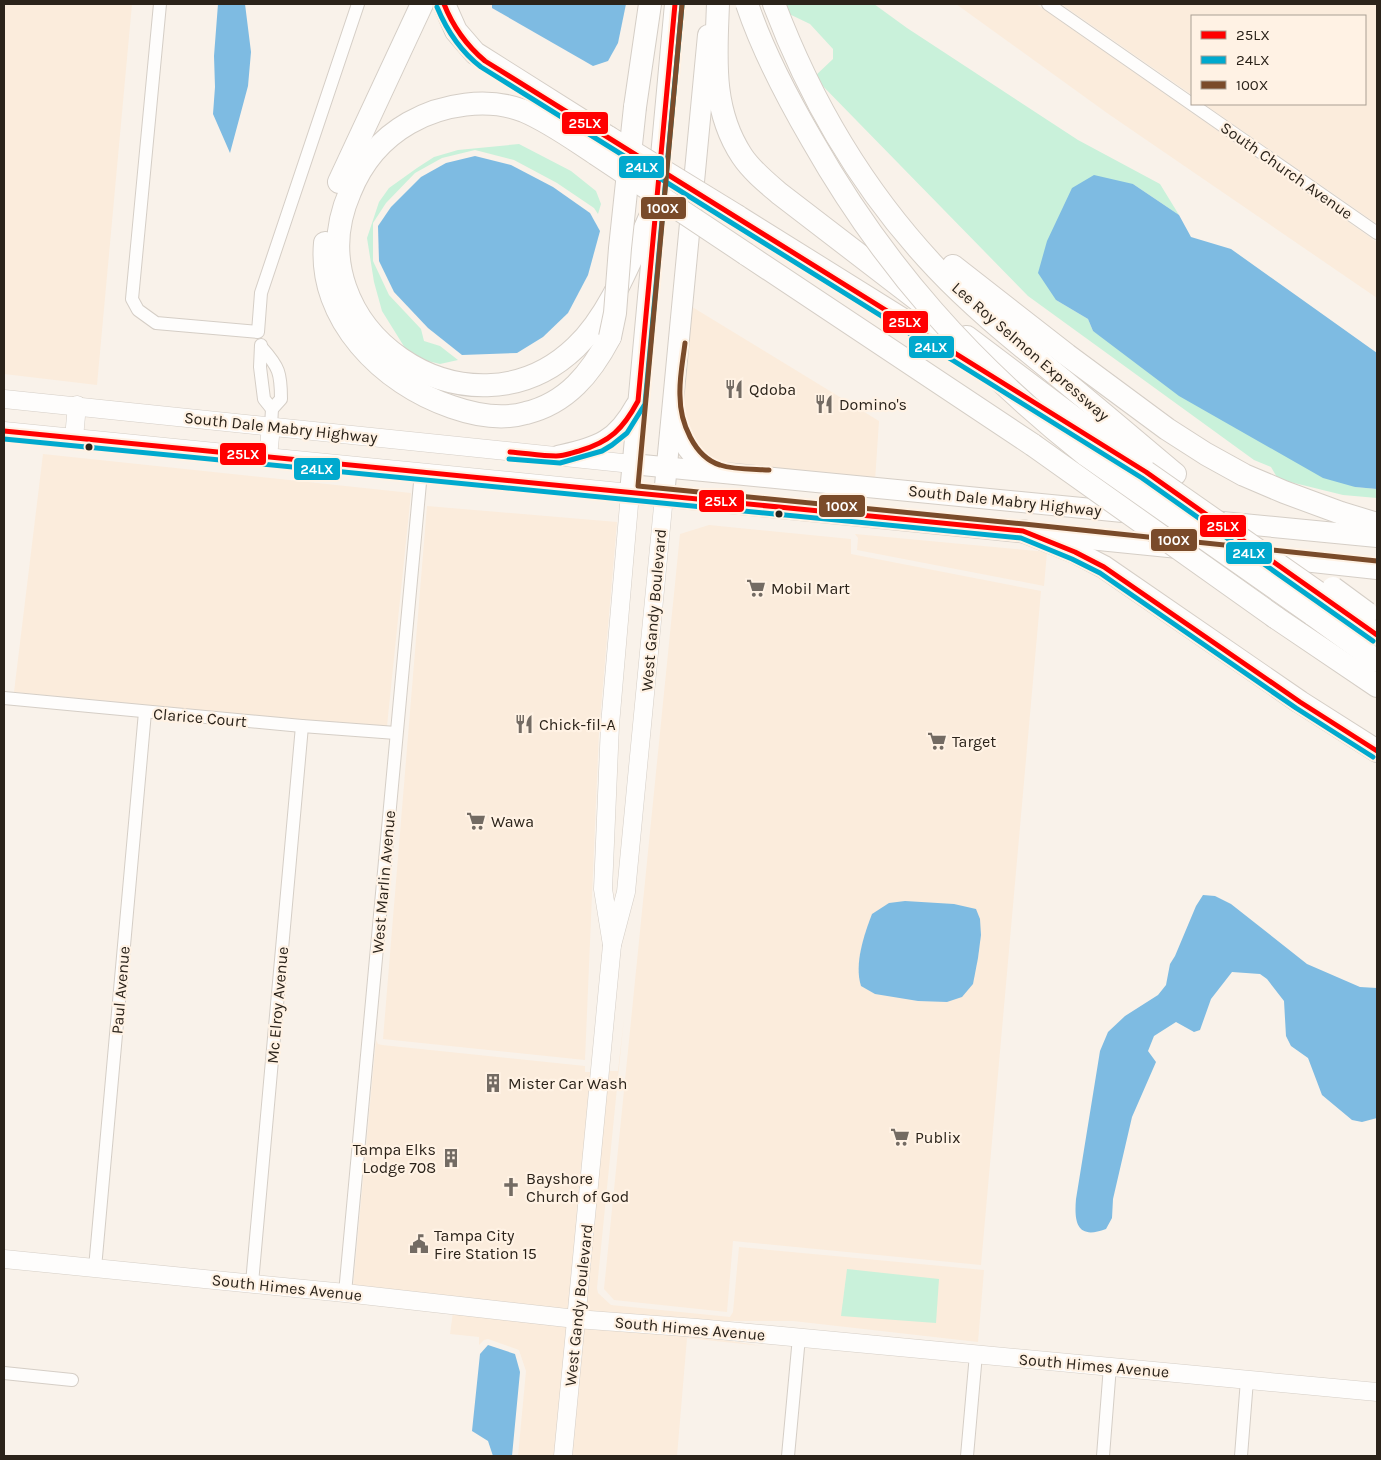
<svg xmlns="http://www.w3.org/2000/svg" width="1381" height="1460" viewBox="0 0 1381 1460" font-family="Karla,sans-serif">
<rect width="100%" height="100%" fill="#f9f2ea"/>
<g fill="#fbecdc">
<path d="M4 4H132L97 385 4 374Z"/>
<path d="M956 4H1036L1377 242V298L1107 113Z"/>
<path d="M1061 4H1377V224L1204 104H1365V16H1192V95Z"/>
<path d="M689 305 879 421 875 481 716 465 692 445 680 397Z"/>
<path d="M43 454 411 493 387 726 303 720 14 692Z"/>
<path d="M427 506 617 522 599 731 585 1060 383 1039Z"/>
<path d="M709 525 851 539V554L1041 591 981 1265 733 1241 727 1312 614 1300 604 1289 680 534Z"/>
<path d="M855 534 1047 552 1044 586 857 550 858 538Z"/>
<path d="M624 1018 597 1288 598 1293 611 1305 730 1317 733 1312 739 1247 984 1270 978 1342 793 1321H697L585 1313 608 1071H618Z"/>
<path d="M376 1040 378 1044 382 1045 585 1066V1072H592L569 1311 353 1287Z"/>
<path d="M453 1312 568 1325 556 1456H518L526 1371 519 1350 488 1339 484 1340 479 1345V1337L450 1334Z"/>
<path d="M584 1326 696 1335 762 1346 687 1338 677 1456H571Z"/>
</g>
<g fill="#c9f1da">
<path d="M780 4H874L907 28 1078 140 1160 184 1179 215 1133 184 1056 300 1088 319 1093 331 1355 487 1377 489V498L1343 495 1278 479 1271 467 1254 460 1028 296 814 77 833 59V49L810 24 785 12Z"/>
<path d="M519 144 571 171 596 191 601 204 598 214 594 208 557 183 514 160 475 150 442 158 415 173 386 203 373 223V261L389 295 421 329 424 341 440 346 458 360 440 364 424 360 405 348 382 311 374 282 367 238 379 202 389 188 417 168 434 157 458 150Z"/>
<path d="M847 1269 939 1279 936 1323 841 1316Z"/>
</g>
<g fill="#7ebbe2">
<path d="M218 4H245L251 52 248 86 230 153 213 114 215 87 214 56Z"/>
<path d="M492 4H626L618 43 608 61 593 66 492 8Z"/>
<path d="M475 156 511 165 553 187 590 213 600 231 588 275 568 313 543 337 517 353 462 355 428 328 394 292 379 261 378 226 391 207 421 177 446 163Z"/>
<path d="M1094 175 1133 184 1179 215 1191 237 1231 249 1377 353V489L1355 487 1323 478 1179 396 1093 331 1088 319 1056 300 1038 273 1047 241 1072 188Z"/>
<path d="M1203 895 1215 896 1231 904 1307 964 1360 987 1377 988V1118L1362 1122 1352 1120 1322 1095 1308 1058 1291 1046 1286 1036 1284 1001 1267 979 1260 974 1232 972 1211 999 1200 1030 1194 1032 1176 1022 1154 1036 1148 1051 1156 1062 1132 1117 1113 1199 1112 1218 1106 1229C1077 1240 1074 1223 1076 1199L1100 1051 1108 1032 1125 1016 1158 995 1166 985 1170 964 1175 956 1196 906Z"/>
<path d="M905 901 954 904 976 909 980 919 981 935 978 958 973 984 962 997 947 1002 918 1001 875 994 861 986C854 964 864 935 872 914L889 903Z"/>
<path d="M488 1345 515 1354 520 1372 512 1456H493L488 1441 472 1431 480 1354Z"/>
</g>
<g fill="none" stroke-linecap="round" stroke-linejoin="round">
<g stroke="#d5cec6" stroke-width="14">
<g id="street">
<path d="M160 4 132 299 138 310 156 323 258 332 261 293 358 4"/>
<path d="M1048 4 1377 233"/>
<path d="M261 345 260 367 264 399 272 409"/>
<path d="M262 348C279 367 281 373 281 399L272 409 271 426"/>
<path d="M4 698 302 726 396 733"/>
<path d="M95 1268 145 712"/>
<path d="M252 1283 302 726"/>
<path d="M345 1293 421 472"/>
<path d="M4 1373 72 1380"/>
<path d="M788 1456 799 1337"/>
<path d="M967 1456 976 1354"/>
<path d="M1103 1456 1110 1366"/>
<path d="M1241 1456 1247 1380"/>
</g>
</g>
<g stroke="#d5cec6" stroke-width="19">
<g id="secondary">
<path d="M4 399 632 464"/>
<path d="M4 431 630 493 610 725 603 889 612 945"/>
<path d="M74 438 77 405"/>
<path d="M268 457 271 426"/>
<path d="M4 1259 345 1293 576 1319 697 1328 1377 1392"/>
<path d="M563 1456 612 945 626 892 664 496"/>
</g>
</g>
<g stroke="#d5cec6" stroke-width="22">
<g id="primary">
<path d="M675 4 630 493 1228 553"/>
<path d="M675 414C680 443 690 457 715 472"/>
<path d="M558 456C598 446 615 443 636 405"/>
<path d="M632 464 1133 513"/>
<path d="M664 496 708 35"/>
<path d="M1212 521 1377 537"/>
<path d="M1265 557 1377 569"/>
</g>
</g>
<g stroke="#d5cec6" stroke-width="24">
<g id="highway">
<path d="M444 4 456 31 475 53 608 137"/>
<path d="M718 4C716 57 711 109 742 156 752 171 767 183 780 194L918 300"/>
<path d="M774 4C811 102 865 193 937 269 971 305 1009 336 1047 367 1090 402 1132 438 1175 474"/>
<path d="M635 107 650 4"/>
<path d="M596 154C573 139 550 122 524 111 488 97 442 104 409 123 381 139 362 162 350 192 291 327 469 450 576 347 613 312 634 250 656 204"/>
<path d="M339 182 422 4"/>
<path d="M737 216 982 369"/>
<path d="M325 243C318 319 383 384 452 407 475 415 502 420 526 413 567 403 591 373 610 337"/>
<path d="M746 254 1033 445"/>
<path d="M953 266 1067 355 1167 429 1206 454 1244 475 1284 492 1341 513 1377 524"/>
<path d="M967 337 1146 472"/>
<path d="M1023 531 1075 552 1104 567 1300 702 1377 751"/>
<path d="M1343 610 1377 635"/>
<path d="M1312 614 1377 661"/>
<path d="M1275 617 1377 686"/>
</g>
</g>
<use href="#street" stroke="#fefdfc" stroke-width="12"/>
<use href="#secondary" stroke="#fefdfc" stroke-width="18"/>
<use href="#primary" stroke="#fefdfc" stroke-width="20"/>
<use href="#highway" stroke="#fefdfc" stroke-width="22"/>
<g stroke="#d5cec6" stroke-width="24" stroke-linecap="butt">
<g id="highway-bridge">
<path d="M747 4C763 52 787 97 812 140 884 267 972 365 1086 455L1312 614"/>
<path d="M608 137 737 216"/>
<path d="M596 154 746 254"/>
<path d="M610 337 615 313 620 248 635 107"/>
<path d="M1033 445 1275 617"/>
<path d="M1146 472 1343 610"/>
<path d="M1333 588 1367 613"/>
</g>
</g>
<use href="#highway-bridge" stroke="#fefdfc" stroke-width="22"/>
<g stroke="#fff2e4" stroke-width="9">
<g id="bus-1">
<path d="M444 4C453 27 466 45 485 61L1146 472 1377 635"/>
<path d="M4 431 1023 531 1075 552 1104 567 1300 702 1377 751"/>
<path d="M510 452C525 453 541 456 556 456 564 456 571 453 579 451 610 442 623 429 638 401L675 4"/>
</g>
</g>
<g stroke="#fff2e4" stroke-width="9">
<g id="bus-2">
<path d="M437 7C447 31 460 51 481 67L1142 478 1373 641"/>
<path d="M4 439 1021 538 1072 559 1100 573 1296 708 1373 757"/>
<path d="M509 459 560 463 602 451 612 445 627 433 645 404 682 5"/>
</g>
</g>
<g stroke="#fff2e4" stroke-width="9">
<g id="bus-3">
<path d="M682 5 638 486 1024 524 1377 561"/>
<path d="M685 343C683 360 679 379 680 396 680 422 694 457 720 465 735 470 753 469 769 470"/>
</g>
</g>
<use href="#bus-1" stroke="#f00" stroke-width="5"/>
<use href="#bus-2" stroke="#00a9ce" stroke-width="5"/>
<use href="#bus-3" stroke="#7a4b2a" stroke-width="5"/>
</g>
<defs>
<g id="restaurant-bare" transform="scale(1.5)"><path d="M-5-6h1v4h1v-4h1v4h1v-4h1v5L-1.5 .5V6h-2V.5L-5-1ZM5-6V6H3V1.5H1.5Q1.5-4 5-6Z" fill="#736b63" stroke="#fff2e4" stroke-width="2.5" paint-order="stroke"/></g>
<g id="supermarket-bare" transform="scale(1.5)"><path d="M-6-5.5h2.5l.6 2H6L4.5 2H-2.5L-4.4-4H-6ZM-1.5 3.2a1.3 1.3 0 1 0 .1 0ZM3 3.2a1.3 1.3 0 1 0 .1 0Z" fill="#736b63" stroke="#fff2e4" stroke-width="2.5" paint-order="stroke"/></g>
<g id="building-bare" transform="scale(1.5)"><path d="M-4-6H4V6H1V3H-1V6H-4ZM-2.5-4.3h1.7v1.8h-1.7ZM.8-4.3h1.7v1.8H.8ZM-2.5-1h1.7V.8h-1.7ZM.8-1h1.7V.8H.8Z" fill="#736b63" stroke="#fff2e4" stroke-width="2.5" paint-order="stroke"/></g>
<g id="church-bare" transform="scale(1.5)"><path d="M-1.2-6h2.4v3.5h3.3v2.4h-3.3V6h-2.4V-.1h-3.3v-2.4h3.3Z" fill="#736b63" stroke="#fff2e4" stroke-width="2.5" paint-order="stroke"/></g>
<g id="civic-bare" transform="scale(1.5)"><path d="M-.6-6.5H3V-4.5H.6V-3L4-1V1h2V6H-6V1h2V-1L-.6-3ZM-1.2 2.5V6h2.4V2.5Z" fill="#736b63" stroke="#fff2e4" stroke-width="2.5" paint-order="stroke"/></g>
</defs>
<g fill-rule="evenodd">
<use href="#restaurant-bare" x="734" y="389"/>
<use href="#restaurant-bare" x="824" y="404"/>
<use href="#supermarket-bare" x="756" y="588"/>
<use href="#restaurant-bare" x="524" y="724"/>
<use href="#supermarket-bare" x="937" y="741"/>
<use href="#supermarket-bare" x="476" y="821"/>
<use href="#building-bare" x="493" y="1083"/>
<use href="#supermarket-bare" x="900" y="1137"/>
<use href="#building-bare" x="451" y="1158"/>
<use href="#church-bare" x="511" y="1187"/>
<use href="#civic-bare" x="419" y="1244"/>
</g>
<g fill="#2b231a" stroke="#fff2e4" stroke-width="2">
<circle cx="89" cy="447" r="4.5"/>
<circle cx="779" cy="514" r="4.5"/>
</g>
<g text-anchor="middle" stroke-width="4.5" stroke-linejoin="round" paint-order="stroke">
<g font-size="16" fill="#2b231a" stroke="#fff2e4">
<text transform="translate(1287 170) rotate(35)" y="6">South Church Avenue</text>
<text transform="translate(1031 351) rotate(41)" y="6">Lee Roy Selmon Expressway</text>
<text transform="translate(281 427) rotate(6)" y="6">South Dale Mabry Highway</text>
<text transform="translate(1005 500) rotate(6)" y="6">South Dale Mabry Highway</text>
<text transform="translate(653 610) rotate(-85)" y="6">West Gandy Boulevard</text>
<text transform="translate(200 717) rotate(5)" y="6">Clarice Court</text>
<text transform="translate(383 882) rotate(-85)" y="6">West Marlin Avenue</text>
<text transform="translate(120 990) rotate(-85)" y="6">Paul Avenue</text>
<text transform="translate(277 1005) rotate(-85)" y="6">Mc Elroy Avenue</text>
<text transform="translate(287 1287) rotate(6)" y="6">South Himes Avenue</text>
<text transform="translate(578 1305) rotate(-84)" y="6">West Gandy Boulevard</text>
<text transform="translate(690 1328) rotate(5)" y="6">South Himes Avenue</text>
<text transform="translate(1094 1365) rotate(5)" y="6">South Himes Avenue</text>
</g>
<g font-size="16" fill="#2b231a" stroke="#fff2e4" text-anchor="start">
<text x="749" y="395">Qdoba</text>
<text x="839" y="410">Domino's</text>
<text x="771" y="594">Mobil Mart</text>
<text x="539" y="730">Chick-fil-A</text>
<text x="952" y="747">Target</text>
<text x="491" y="827">Wawa</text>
<text x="508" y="1089">Mister Car Wash</text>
<text x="915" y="1143">Publix</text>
<text x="436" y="1155" text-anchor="end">Tampa Elks<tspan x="436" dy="18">Lodge 708</tspan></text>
<text x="526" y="1184">Bayshore<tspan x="526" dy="18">Church of God</tspan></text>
<text x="434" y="1241">Tampa City<tspan x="434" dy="18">Fire Station 15</tspan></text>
</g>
</g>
<g stroke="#fff2e4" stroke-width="2">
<rect x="561" y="111" width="48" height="24" rx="5" fill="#f00"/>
<rect x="618" y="155" width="47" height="24" rx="5" fill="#00a9ce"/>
<rect x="640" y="196" width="47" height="24" rx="5" fill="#7a4b2a"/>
<rect x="882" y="310" width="47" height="24" rx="5" fill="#f00"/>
<rect x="908" y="335" width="47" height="24" rx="5" fill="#00a9ce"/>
<rect x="219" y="442" width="48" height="24" rx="5" fill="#f00"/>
<rect x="293" y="457" width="48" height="24" rx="5" fill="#00a9ce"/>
<rect x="698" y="489" width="47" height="24" rx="5" fill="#f00"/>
<rect x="818" y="494" width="48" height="24" rx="5" fill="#7a4b2a"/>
<rect x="1199" y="514" width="48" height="24" rx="5" fill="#f00"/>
<rect x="1150" y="528" width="48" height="24" rx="5" fill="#7a4b2a"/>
<rect x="1225" y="541" width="48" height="24" rx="5" fill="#00a9ce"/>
</g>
<g font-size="14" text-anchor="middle" font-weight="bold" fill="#fff">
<text x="585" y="128">25LX</text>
<text x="642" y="172">24LX</text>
<text x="663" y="213">100X</text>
<text x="905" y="327">25LX</text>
<text x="931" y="352">24LX</text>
<text x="243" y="459">25LX</text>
<text x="317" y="474">24LX</text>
<text x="721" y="506">25LX</text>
<text x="842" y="511">100X</text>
<text x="1223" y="531">25LX</text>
<text x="1174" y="545">100X</text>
<text x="1249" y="558">24LX</text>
</g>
<rect width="1381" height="1460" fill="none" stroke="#2b231a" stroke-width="10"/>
<rect x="1191" y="15" width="175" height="90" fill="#fff2e4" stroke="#aa9f93"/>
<rect x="1201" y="31" width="25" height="8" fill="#ff0000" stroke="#aa9f93"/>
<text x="1236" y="40" font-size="15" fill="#2b231a">25LX</text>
<rect x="1201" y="56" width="25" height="8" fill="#00a9ce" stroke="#aa9f93"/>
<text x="1236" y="65" font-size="15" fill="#2b231a">24LX</text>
<rect x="1201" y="81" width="25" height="8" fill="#7a4b2a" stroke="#aa9f93"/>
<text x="1236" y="90" font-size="15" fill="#2b231a">100X</text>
</svg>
